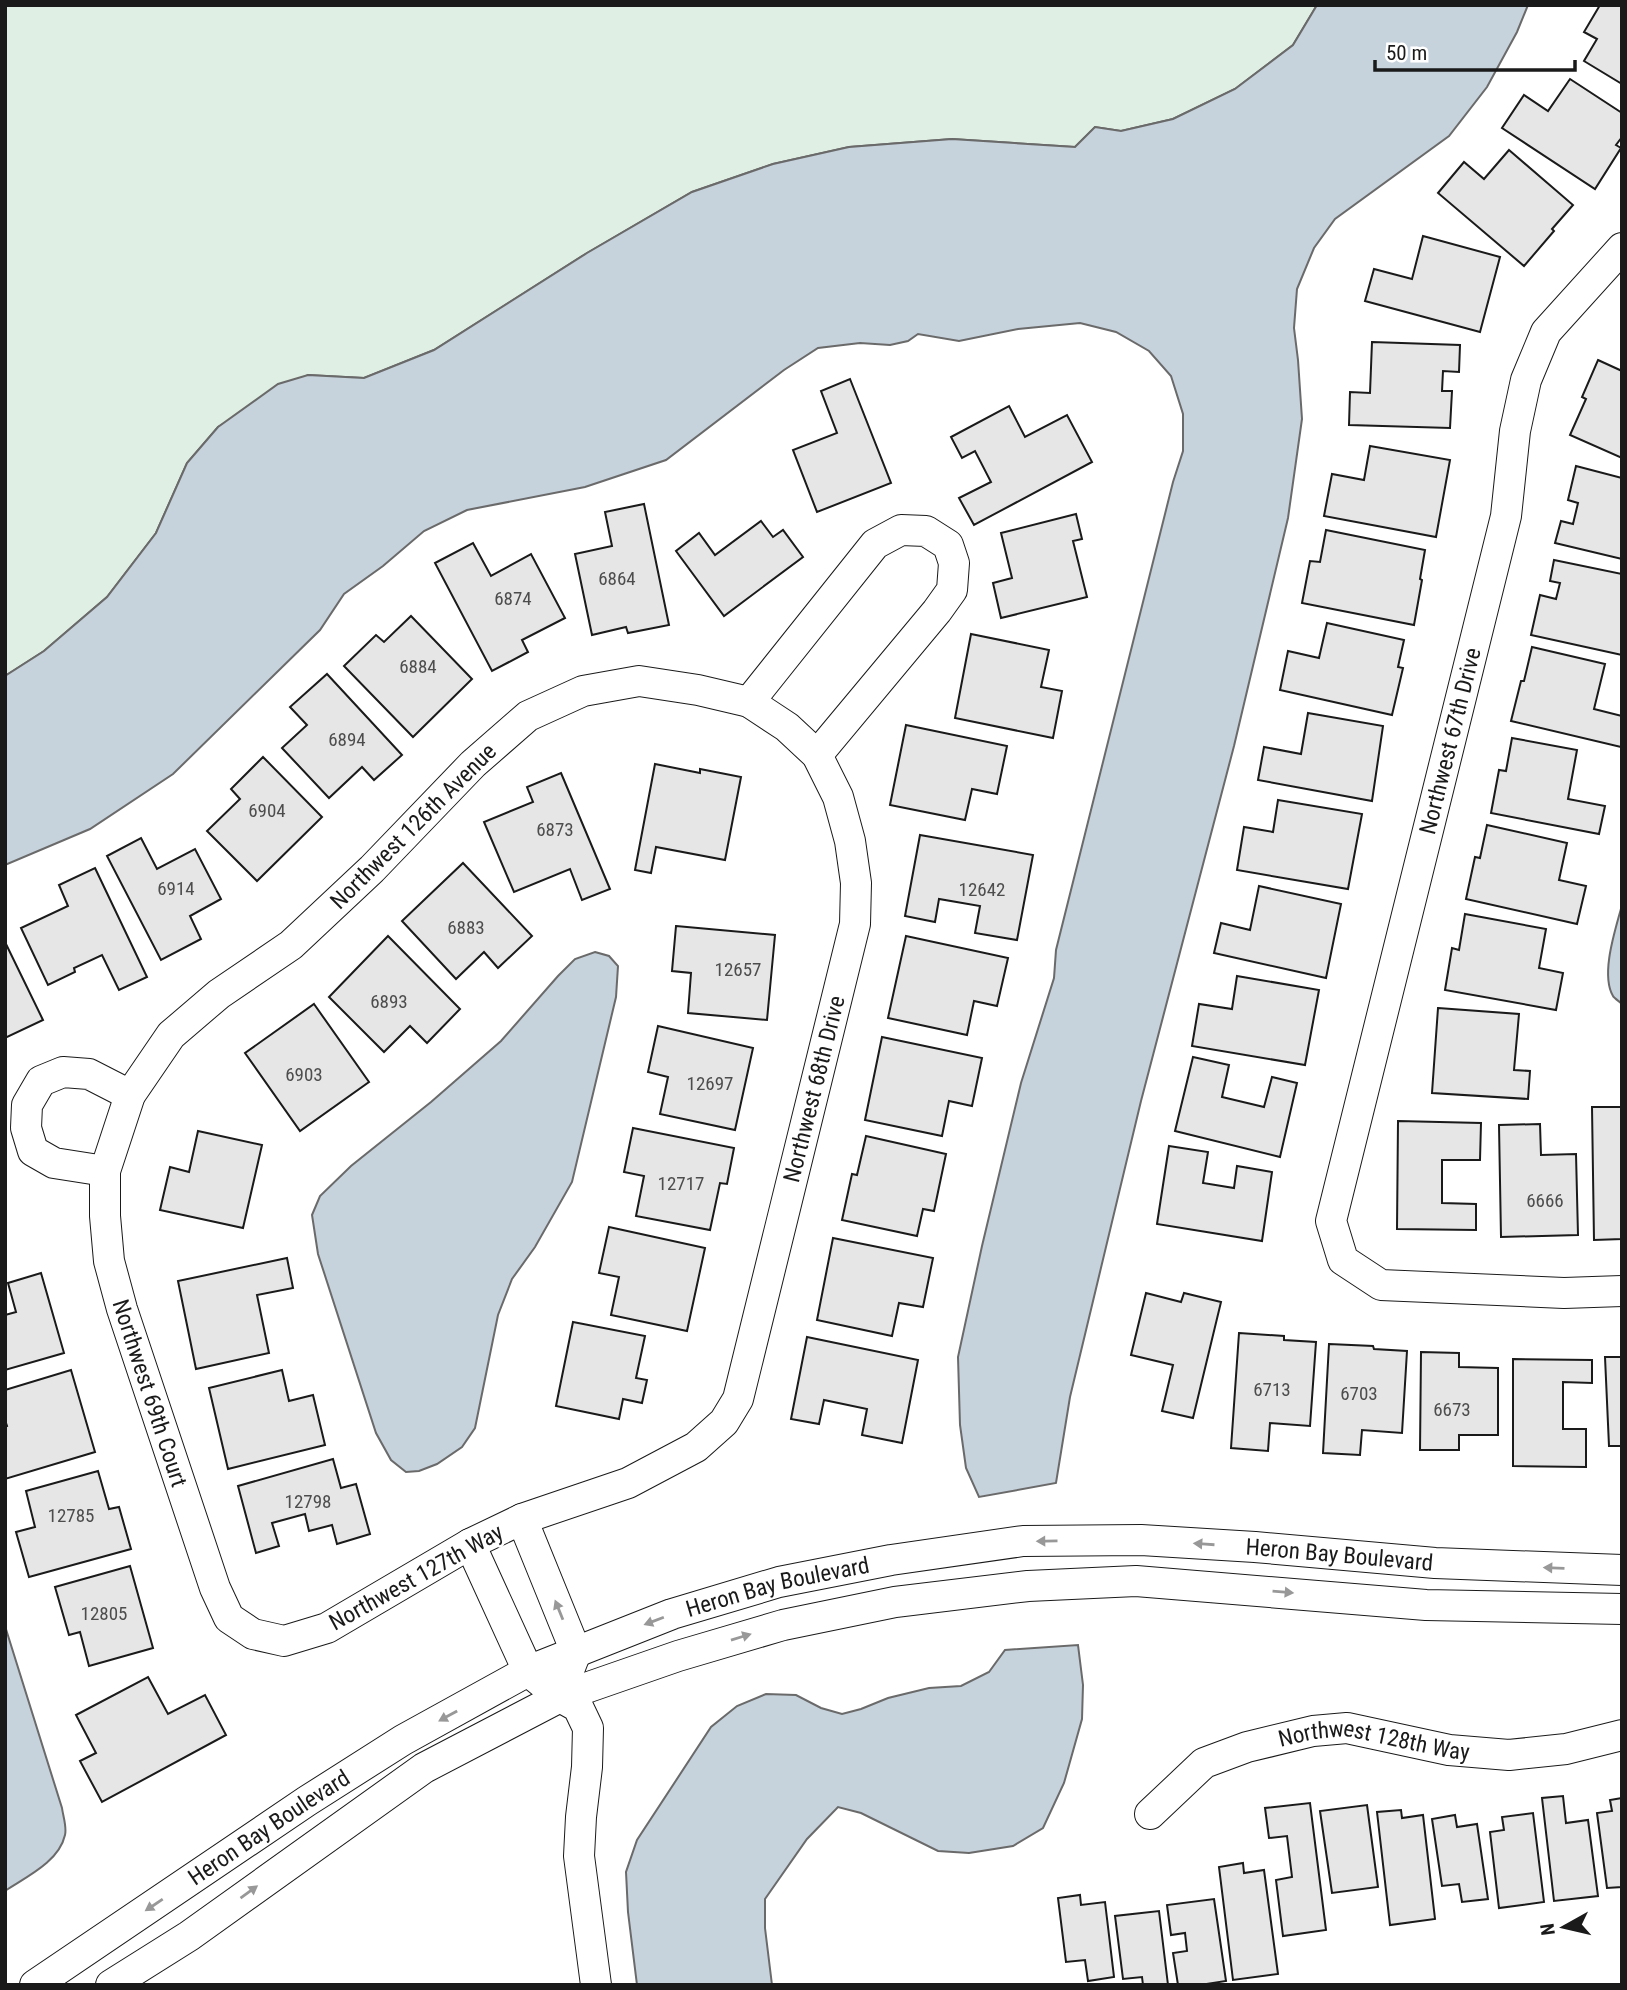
<svg xmlns="http://www.w3.org/2000/svg" width="1627" height="1990" viewBox="0 0 1627 1990" font-family="'Roboto Condensed',sans-serif">
<rect width="100%" height="100%" fill="#fff"/>
<path fill="#e0efe3" stroke="#6a6a6a" stroke-width="2" d="M5 5H1317L1293 45 1235 89 1173 119 1121 131 1095 127 1075 147 952 139 849 147 773 164 692 192 587 253 434 350 364 378 308 375 218 427 187 463 156 533 107 597 44 651 5 676Z"/>
<g fill="#c6d2dc" stroke="#6a6a6a" stroke-width="2">
<path d="M1317 5H1528L1517 32 1487 87 1449 136 1335 219 1314 248 1297 289 1294 328 1298 360 1302 419 1288 518 1234 746 1141 1101 1070 1397 1056 1483 979 1497 966 1468 960 1425 958 1357 982 1246 1021 1083 1054 978 1056 950 1173 482 1183 451V414L1171 376 1149 351 1116 332 1080 323 1018 329 959 341 918 334 908 341 890 345 860 343 818 348 784 370 666 460 585 487 467 510 424 531 383 566 344 594 320 630 173 774 90 829 5 865V676L44 651 107 597 156 533 187 463 218 427 278 384 308 375 364 378 434 350 587 253 692 192 773 164 849 147 952 139 1075 147 1095 127 1121 131 1173 119 1235 89 1293 45Z"/>
<path d="M1622 905V1004C1620 1002 1614 998 1613 996 1600 974 1616 928 1622 905Z"/>
<path d="M595 952 609 956 618 966 616 997 572 1182 535 1247 512 1279 498 1315 475 1428 462 1447 437 1464 419 1471 406 1472 391 1460 376 1433 318 1254 312 1215 320 1196 351 1166 431 1102 501 1041 558 976 575 959Z"/>
<path d="M5 1626 62 1808C63 1816 67 1827 65 1835 59 1862 26 1877 5 1891Z"/>
<path d="M1078 1645 1083 1685 1082 1719 1064 1783 1043 1828 1013 1846 969 1853 938 1851 861 1813 838 1807 807 1839 765 1899V1928L772 1985H637L628 1912 626 1872 637 1840 711 1727 737 1706 766 1694 796 1695 821 1708 842 1714 861 1709 888 1698 929 1688 961 1686 989 1672 1005 1650Z"/>
</g>
<g fill="#e6e6e6" stroke="#1a1a1a" stroke-width="2">
<path d="M1600 5H1622V84L1584 61 1597 39 1584 32Z"/>
<path d="M1570 79 1622 113V137L1616 145 1621 148 1595 189 1502 128 1524 95 1548 111Z"/>
<path d="M1509 150 1573 205 1552 229 1554 231 1524 266 1438 193 1464 162 1484 179Z"/>
<path d="M1423 236 1500 257 1480 332 1365 301 1374 269 1412 279Z"/>
<path d="M1372 342 1460 345 1459 372 1443 371 1442 391H1452L1450 428 1349 425 1350 392 1370 393Z"/>
<path d="M1598 360 1622 371V458L1570 435 1586 399 1582 397Z"/>
<path d="M850 379 891 483 817 512 793 450 837 433 821 391Z"/>
<path d="M1009 406 1025 437 1067 415 1092 462 974 525 959 498 991 482 975 451 962 458 951 437Z"/>
<path d="M1370 446 1450 460 1436 537 1324 516 1332 474 1364 480Z"/>
<path d="M1576 466 1622 478V559L1555 543 1561 521 1573 524 1578 503 1568 500Z"/>
<path d="M644 504 669 625 628 633 626 627 592 635 575 554 612 546 605 512Z"/>
<path d="M1076 514 1082 539 1073 541 1087 597 1001 618 993 583 1012 578 1001 533Z"/>
<path d="M761 521 773 537 783 530 803 557 724 616 676 551 699 533 715 555Z"/>
<path d="M1326 530 1425 550 1420 579 1422 580 1414 625 1302 603 1310 561 1320 562Z"/>
<path d="M473 543 491 576 531 554 565 618 522 640 528 652 492 671 435 563Z"/>
<path d="M1554 560 1622 574V655L1531 635 1540 595 1556 599 1560 583 1550 581Z"/>
<path d="M411 616 472 679 413 737 344 666 376 635 384 642Z"/>
<path d="M1327 623 1404 640 1398 667 1403 668 1392 715 1280 690 1288 651 1319 658Z"/>
<path d="M971 634 1049 650 1041 687 1062 691 1053 738 955 718Z"/>
<path d="M1532 647 1605 664 1594 709 1622 716 1621 747 1511 721 1521 681H1524Z"/>
<path d="M327 674 402 755 374 780 362 767 329 798 282 748 307 725 290 707Z"/>
<path d="M1308 713 1383 726 1372 801 1258 780 1264 747 1301 754Z"/>
<path d="M906 725 1007 746 997 794 972 789 965 820 890 805Z"/>
<path d="M1512 738 1577 750 1568 799 1605 806 1599 834 1491 813 1499 770 1506 771Z"/>
<path d="M263 757 322 817 257 881 207 831 240 799 231 789Z"/>
<path d="M655 764 700 773V769L741 777 725 860 656 847 651 873 635 870Z"/>
<path d="M561 773 610 889 582 900 570 869 514 892 484 822 533 802 527 787Z"/>
<path d="M1278 800 1362 814 1348 889 1237 870 1244 827 1273 832Z"/>
<path d="M1487 825 1567 843 1559 880 1586 886 1577 924 1466 899 1475 857 1480 858Z"/>
<path d="M920 835 1033 855 1017 940 975 933 980 906 939 899 935 922 905 916Z"/>
<path d="M141 838 157 869 195 849 221 899 190 916 201 939 161 960 107 856Z"/>
<path d="M463 863 532 936 498 968 484 952 456 979 402 921Z"/>
<path d="M95 868 147 977 119 990 102 955 74 968 75 972 48 985 21 928 68 906 59 885Z"/>
<path d="M1259 886 1341 904 1326 978 1214 953 1221 923 1250 930Z"/>
<path d="M1465 914 1546 929 1539 968 1563 973 1556 1010 1445 990 1452 948 1459 950Z"/>
<path d="M676 926 775 935 767 1020 688 1013 691 973 672 971Z"/>
<path d="M388 936 460 1009 427 1043 410 1026 384 1052 329 997Z"/>
<path d="M906 936 1008 958 997 1006 974 1001 967 1035 888 1018Z"/>
<path d="M5 942 43 1020 5 1038Z"/>
<path d="M1237 976 1319 990 1305 1065 1192 1046 1199 1004 1232 1009Z"/>
<path d="M314 1004 369 1082 300 1131 245 1053Z"/>
<path d="M1438 1008 1519 1014 1514 1070 1530 1071 1528 1099 1432 1093Z"/>
<path d="M658 1026 753 1048 735 1130 660 1114 668 1077 648 1072Z"/>
<path d="M882 1037 982 1058 972 1106 949 1101 942 1136 865 1120Z"/>
<path d="M1193 1057 1229 1065 1222 1097 1264 1107 1272 1077 1297 1083 1280 1157 1175 1131Z"/>
<path d="M1592 1107H1622V1239L1594 1240Z"/>
<path d="M1398 1121 1481 1123 1480 1160H1442V1203L1476 1204V1230L1397 1229Z"/>
<path d="M1540 1124 1541 1155 1576 1154 1578 1235 1501 1237 1499 1125Z"/>
<path d="M633 1128 734 1148 727 1184 720 1183 710 1230 636 1216 644 1176 624 1172Z"/>
<path d="M198 1131 262 1145 243 1228 160 1210 170 1167 189 1172Z"/>
<path d="M866 1136 946 1154 934 1211 923 1209 917 1236 842 1220 852 1174 857 1175Z"/>
<path d="M1169 1146 1208 1152 1203 1183 1234 1188 1237 1166 1272 1172 1262 1241 1157 1224Z"/>
<path d="M609 1227 705 1248 687 1331 611 1315 619 1277 599 1273Z"/>
<path d="M833 1238 933 1258 923 1307 899 1303 892 1336 817 1320Z"/>
<path d="M287 1258 293 1288 257 1295 269 1353 196 1369 178 1281Z"/>
<path d="M41 1273 64 1353 5 1370V1315L16 1312 8 1283Z"/>
<path d="M1146 1293 1181 1302 1184 1293 1221 1302 1193 1418 1162 1411 1173 1365 1131 1355Z"/>
<path d="M573 1322 645 1336 636 1378 647 1380 642 1403 623 1399 619 1419 556 1406Z"/>
<path d="M1239 1333 1284 1336V1340L1316 1342 1310 1426 1270 1423 1268 1451 1231 1448Z"/>
<path d="M807 1337 918 1360 902 1443 862 1435 867 1409 824 1400 819 1424 791 1419Z"/>
<path d="M1329 1344 1373 1346 1374 1349 1407 1351 1402 1433 1362 1430 1360 1455 1323 1453Z"/>
<path d="M1421 1352 1459 1353V1367L1498 1368V1435H1459V1450H1420Z"/>
<path d="M1605 1357H1622V1446H1609Z"/>
<path d="M1513 1359 1592 1360V1383L1563 1382V1429H1586V1467L1513 1466Z"/>
<path d="M71 1370 95 1452 5 1479V1427L7 1426 5 1420V1390Z"/>
<path d="M282 1370 289 1401 313 1395 325 1445 228 1469 209 1388Z"/>
<path d="M333 1459 341 1488 356 1484 370 1534 337 1544 332 1525 309 1531 305 1514 272 1523 279 1546 256 1553 238 1486Z"/>
<path d="M98 1471 109 1509 119 1507 131 1549 29 1577 16 1532 35 1527 26 1491Z"/>
<path d="M130 1566 153 1648 89 1666 80 1632 69 1635 55 1587Z"/>
<path d="M148 1677 168 1714 205 1695 226 1735 102 1802 80 1761 96 1753 76 1715Z"/>
<path d="M1563 1796 1566 1823 1588 1820 1598 1896 1554 1901 1542 1798Z"/>
<path d="M1622 1798V1887L1607 1888 1597 1813 1612 1811 1610 1800Z"/>
<path d="M1310 1803 1326 1930 1283 1936 1276 1880 1292 1877 1287 1836 1269 1838 1265 1808Z"/>
<path d="M1367 1805 1378 1887 1332 1893 1320 1811Z"/>
<path d="M1401 1810 1402 1818 1423 1815 1435 1919 1390 1925 1377 1812Z"/>
<path d="M1533 1813 1544 1902 1499 1908 1490 1832 1504 1830 1502 1817Z"/>
<path d="M1455 1815 1457 1827 1477 1824 1488 1899 1462 1902 1459 1884 1442 1886 1432 1819Z"/>
<path d="M1243 1863 1244 1873 1264 1870 1278 1974 1233 1980 1219 1867Z"/>
<path d="M1080 1895 1081 1905 1105 1902 1114 1977 1088 1981 1085 1960 1066 1962 1058 1898Z"/>
<path d="M1214 1899 1226 1981 1200 1985H1178L1173 1953 1187 1951 1185 1933 1171 1935 1167 1905Z"/>
<path d="M1159 1911 1168 1985H1143L1142 1977 1123 1979 1115 1916Z"/>
</g>
<g fill="none" stroke-linecap="round" stroke-linejoin="round">
<g stroke="#1a1a1a" stroke-width="32">
<g id="minor">
<path d="M1622 248 1546 332 1526 380 1515 431 1506 516 1331 1221 1343 1260 1381 1285 1564 1293 1622 1291"/>
<path d="M639 681 698 690 749 702 787 727 817 755 838 797 850 841 856 883 855 924 738 1399 724 1422 696 1447 628 1483 522 1519 470 1544 327 1628 284 1641 253 1634 229 1618 215 1588 122 1309 109 1261 105 1216V1171L130 1095 171 1035 219 994 291 945 372 869 473 764 528 716 583 691Z"/>
<path d="M749 702 875 544 901 530 926 531 948 545 954 563 952 590 937 611 817 755"/>
<path d="M105 1171 54 1163 33 1151 26 1128 27 1105 41 1081 63 1072 89 1074 130 1095"/>
<path d="M522 1519 576 1652 569 1670"/>
<path d="M470 1544 528 1671 560 1697 578 1707 588 1728 587 1767 581 1817 579 1856 596 1985"/>
<path id="s1" d="M1150 1814 1204 1763 1247 1747 1313 1731 1347 1728 1449 1750 1509 1755 1566 1749 1622 1735"/>
<path id="s2" d="M35 1985 307 1801 403 1740 528 1671 672 1614 779 1582 891 1560 1023 1541 1141 1540 1255 1547 1435 1563 1622 1570"/>
<path d="M111 1985 189 1936 424 1768 560 1697 678 1656 783 1625 895 1602 1028 1586 1136 1581 1426 1605 1622 1609"/>
</g>
</g>
<use href="#minor" stroke="#fff" stroke-width="30"/>
</g>
<defs><path id="oneway-solid" d="M-6-.8H1V-3.2L6.5 0L1 3.2V.8H-6Z" transform="scale(1.75)"/></defs>
<g fill="#989898">
<use href="#oneway-solid" transform="translate(1047 1541) rotate(179)"/>
<use href="#oneway-solid" transform="translate(1204 1544) rotate(-176)"/>
<use href="#oneway-solid" transform="translate(1554 1568) rotate(-178)"/>
<use href="#oneway-solid" transform="translate(1283 1592) rotate(5)"/>
<use href="#oneway-solid" transform="translate(559 1610) rotate(-112)"/>
<use href="#oneway-solid" transform="translate(654 1621) rotate(159)"/>
<use href="#oneway-solid" transform="translate(741 1637) rotate(-17)"/>
<use href="#oneway-solid" transform="translate(448 1716) rotate(151)"/>
<use href="#oneway-solid" transform="translate(249 1892) rotate(-36)"/>
<use href="#oneway-solid" transform="translate(154 1905) rotate(146)"/>
</g>
<g text-anchor="middle" stroke-width="5" stroke-linejoin="round" paint-order="stroke">
<g font-size="19" fill="#4d4d4d">
<text x="617" y="585">6864</text>
<text x="513" y="605">6874</text>
<text x="418" y="673">6884</text>
<text x="347" y="746">6894</text>
<text x="267" y="817">6904</text>
<text x="555" y="836">6873</text>
<text x="176" y="895">6914</text>
<text x="982" y="896">12642</text>
<text x="466" y="934">6883</text>
<text x="738" y="976">12657</text>
<text x="389" y="1008">6893</text>
<text x="304" y="1081">6903</text>
<text x="710" y="1090">12697</text>
<text x="681" y="1190">12717</text>
<text x="1545" y="1207">6666</text>
<text x="1272" y="1396">6713</text>
<text x="1359" y="1400">6703</text>
<text x="1452" y="1416">6673</text>
<text x="308" y="1508">12798</text>
<text x="71" y="1522">12785</text>
<text x="104" y="1620">12805</text>
</g>
<g font-size="23" fill="#1a1a1a" stroke="#fff">
<text transform="translate(1450 741) rotate(-76)" y="8">Northwest 67th Drive</text>
<text transform="translate(413 826) rotate(-45)" y="8">Northwest 126th Avenue</text>
<text transform="translate(814 1089) rotate(-76)" y="8">Northwest 68th Drive</text>
<text transform="translate(150 1393) rotate(72)" y="8">Northwest 69th Court</text>
<text dy="8" stroke="none"><textPath href="#s2" startOffset="1416">Heron Bay Boulevard</textPath></text>
<text transform="translate(416 1577) rotate(-29)" y="8">Northwest 127th Way</text>
<text dy="8" stroke="none"><textPath href="#s2" startOffset="849">Heron Bay Boulevard</textPath></text>
<text dy="8" stroke="none"><textPath href="#s1" startOffset="250">Northwest 128th Way</textPath></text>
<text dy="8" stroke="none"><textPath href="#s2" startOffset="282">Heron Bay Boulevard</textPath></text>
</g>
</g>
<rect width="1627" height="1990" fill="none" stroke="#1a1a1a" stroke-width="14"/>
<g transform="translate(1564 1927) rotate(262)" stroke="#ffffff" stroke-width="5" paint-order="stroke">
<path d="M0-5L12 26L0 18L-12 26Z" fill="#1a1a1a"/>
<text y="-10" font-size="19" font-weight="bold" text-anchor="middle" fill="#1a1a1a">N</text>
</g>
<path d="M1375 60v10h200v-10" fill="none" stroke="#1a1a1a" stroke-width="3.5"/>
<text x="1386" y="60" font-size="21" fill="#1a1a1a" stroke="#ffffff" stroke-width="5" paint-order="stroke">50 m</text>
</svg>
